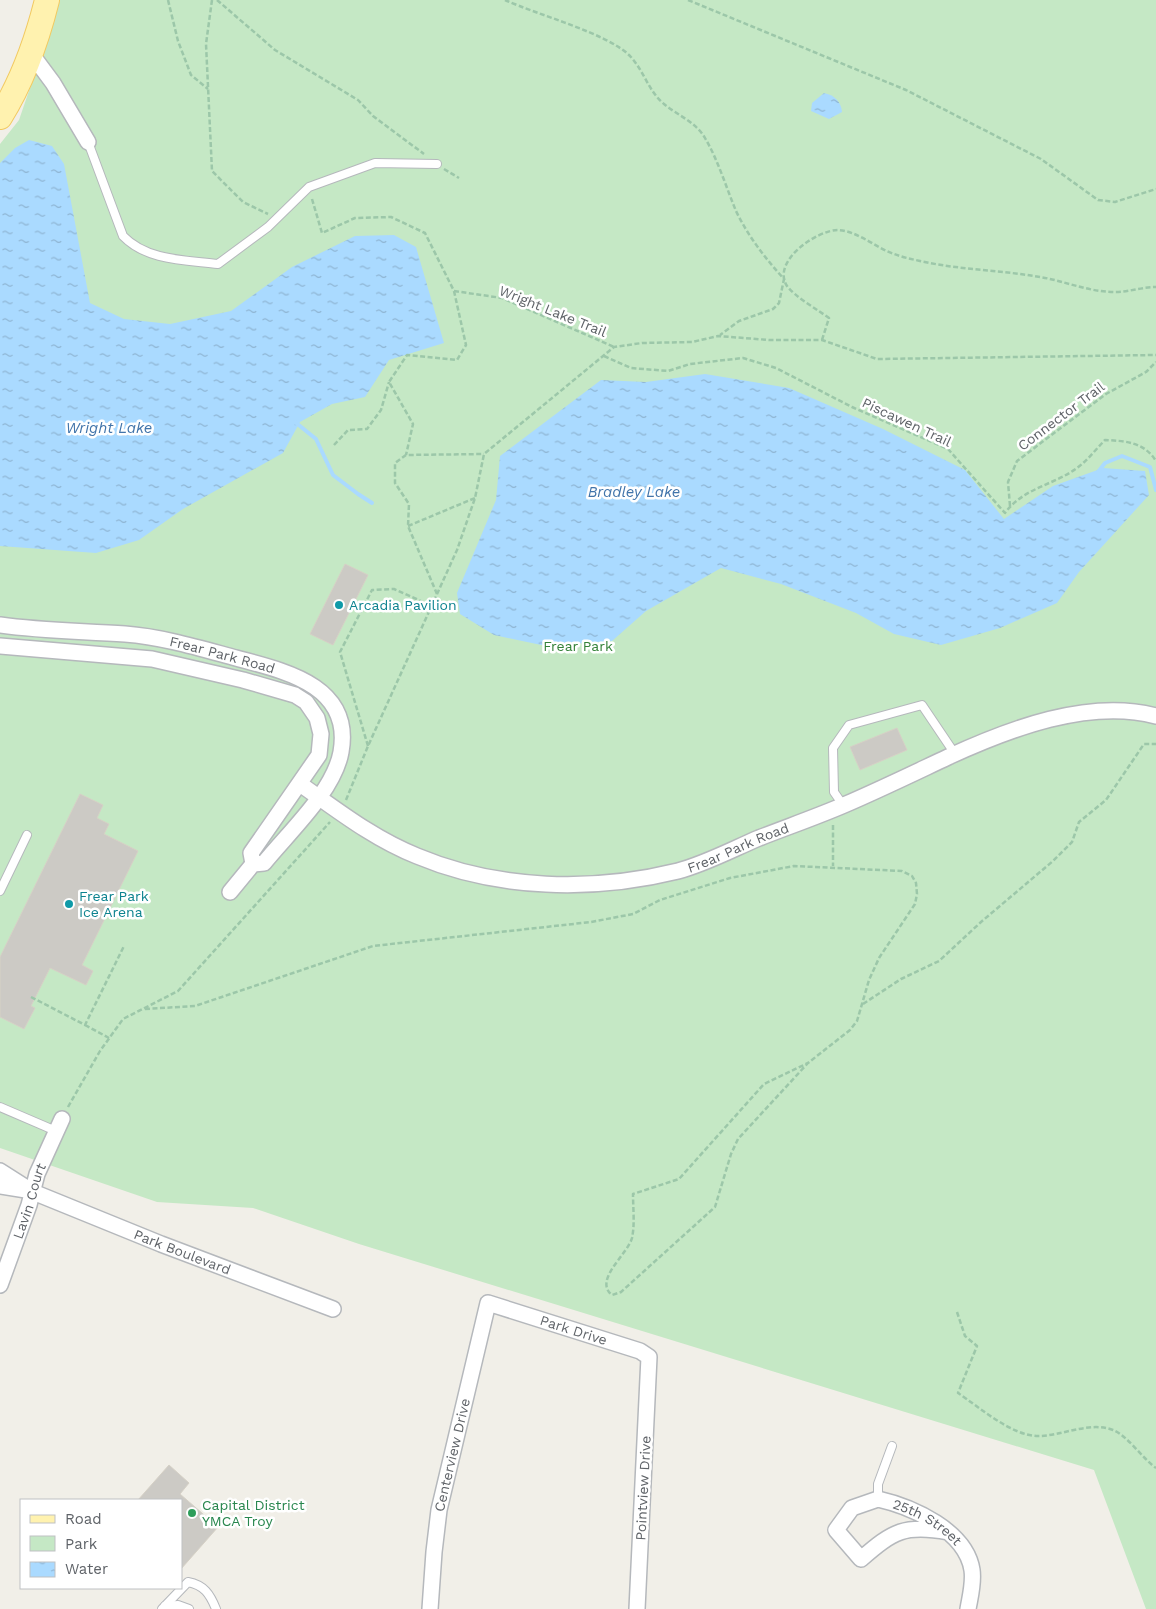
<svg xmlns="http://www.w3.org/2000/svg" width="1156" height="1609" viewBox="0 0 1156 1609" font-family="'Work Sans',sans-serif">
<defs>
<pattern id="water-ripples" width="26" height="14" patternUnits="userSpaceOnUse" patternTransform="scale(1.25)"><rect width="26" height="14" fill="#aadaff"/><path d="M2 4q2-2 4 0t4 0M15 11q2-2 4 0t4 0" fill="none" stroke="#8eb4d2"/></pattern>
</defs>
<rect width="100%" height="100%" fill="#f1efe8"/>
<path fill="#c5e8c5" d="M60 0H1156V1609H1146L1094 1470 359 1244 253 1208 157 1202 0 1148V144L19 120Z"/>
<g fill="url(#water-ripples)">
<path d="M824 93C834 95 841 101 842 112L829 119 811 111 812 103Z"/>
<path d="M29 140 52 146 64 164 90 303 124 319 170 324 231 311 292 267 355 236 394 235 416 247 444 343 389 360 365 397 332 404 300 422 283 453 183 509 139 540 96 553 0 546V163L15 148Z"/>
<path d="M705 374 789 388 883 429 965 470 1004 519 1053 486 1103 468 1145 471 1149 495 1079 572 1057 603 1000 628 941 645 894 634 856 613 781 584 721 568 646 611 612 641 546 646 494 635 460 614 457 593 496 500 500 456 601 380 646 382Z"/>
</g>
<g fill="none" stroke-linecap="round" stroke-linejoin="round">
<g stroke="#aadaff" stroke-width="4">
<path d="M295 422 316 439 333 475 358 494 372 503"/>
<path d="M1098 472 1105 463 1122 456 1150 467 1156 490"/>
</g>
</g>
<g fill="#cccac5" stroke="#d6d1c6">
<path d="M345 564 368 575 333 645 310 634Z"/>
<path d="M897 728 907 750 860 770 850 747Z"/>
<path d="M80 794 103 805 97 818 109 824 104 834 138 851 82 965 93 971 86 985 50 968 31 1006 35 1008 24 1029 0 1017V957Z"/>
<path d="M169 1465 189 1483 180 1494 218 1527 181 1569V1500H138Z"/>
</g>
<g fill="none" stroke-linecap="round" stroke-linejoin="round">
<g stroke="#b5b8bc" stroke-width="10">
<g id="service">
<path d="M88 142 123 236C147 261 186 260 218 264L268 227 309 187 375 163 437 164"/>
<path d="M843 805 834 792 833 748 849 725 922 705 955 754"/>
<path d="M0 891 27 835"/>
<path d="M0 1107 56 1131"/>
<path d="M878 1499V1484L892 1446"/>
<path d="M165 1606 178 1605 189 1609"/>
<path d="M162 1609 188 1582C204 1585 210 1594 216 1609"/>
</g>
</g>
<g stroke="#b5b8bc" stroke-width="18">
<g id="minor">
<path d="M30 52 53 83 88 142"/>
<path id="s1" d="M0 625C42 631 83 631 125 634 163 637 199 648 236 658 284 671 353 685 341 752 334 791 289 832 264 863L253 864 230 892"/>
<path d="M0 646 152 659 243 680 295 695 306 702 317 718 321 734 319 755 251 853 253 864"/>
<path id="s2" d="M300 784C337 810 374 839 417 856 498 890 593 892 678 871 705 864 733 849 759 838 787 827 816 817 844 805 879 790 914 773 948 757 1009 729 1089 698 1156 716"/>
<path id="s3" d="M0 1171 33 1192 161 1244 333 1309"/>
<path d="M0 1186 26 1190"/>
<path id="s4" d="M0 1285 29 1205 37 1174 62 1119"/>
<path id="s5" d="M948 1532C905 1524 893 1531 861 1559L836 1530 852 1508 878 1499C913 1507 966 1531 972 1570 974 1583 970 1597 968 1609"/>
<path id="s6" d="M430 1609 434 1552 439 1510 488 1303 640 1351 649 1357 637 1609"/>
</g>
</g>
<g stroke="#f2c960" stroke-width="26">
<path id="primary" d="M0 117C22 82 37 40 47 0"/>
</g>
<g stroke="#9cc7a9" stroke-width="2.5" stroke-dasharray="5 2.5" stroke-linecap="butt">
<path d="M168 0 178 41 191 75 208 89"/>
<path d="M212 0 206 44 212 171 243 202 268 214"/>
<path d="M217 0 275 50 358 100 373 116 424 154"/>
<path d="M505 0C538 15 606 33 629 55 644 70 648 91 664 104 677 115 696 122 705 138 718 160 726 187 736 211 748 236 765 258 784 279L779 303 773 309 739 321 720 335"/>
<path d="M688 0 906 90 1041 159 1098 200 1115 202 1156 189"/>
<path d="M444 169 459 178"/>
<path d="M312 199 322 233 355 218 391 217 425 233 454 291 466 345 457 360 407 355 389 382 413 424 406 455"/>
<path d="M454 291 502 298 614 347"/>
<path d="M822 340 829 318C818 310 794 296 787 286 771 261 817 230 838 230 858 231 876 248 894 254 902 257 911 259 920 261 960 270 1000 270 1040 277 1065 281 1088 292 1115 292 1129 292 1142 287 1156 287"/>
<path d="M604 356 631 368 668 371 690 364 743 358 776 368 852 407 948 449 1005 513C1023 488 1054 485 1077 468 1088 460 1096 449 1105 440 1126 441 1144 442 1156 461"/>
<path d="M334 445 348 430 367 429 381 410 389 382"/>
<path d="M1010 506 1008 482 1017 461 1106 394 1146 372 1156 362"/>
<path d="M408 526 475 498"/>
<path d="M437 594 408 526 409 504 395 483V463L406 455 484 454"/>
<path d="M368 746 340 652 372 590 394 589 432 606"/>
<path d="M346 800 368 746 457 550 475 498 484 454 614 347 642 343 692 342 718 336 769 340H822L877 359 1156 355"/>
<path d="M833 825V866"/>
<path d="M31 997 85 1025 124 946"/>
<path d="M863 1004 901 979 939 961 981 922 1053 861 1072 842 1079 822 1106 800 1144 744H1156"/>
<path d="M145 1009 195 1006 373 946 591 922 633 914 660 900 730 878 794 866 902 871 912 876 916 883 917 894 915 904 879 958 869 980 857 1021 850 1030 808 1063 738 1139 731 1154 715 1207 621 1292 612 1295C593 1280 628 1254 632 1238 635 1224 633 1208 633 1194L679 1179 764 1084 808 1063"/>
<path d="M85 1025 109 1038"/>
<path d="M68 1107 100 1051 123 1019 178 991 330 822"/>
<path d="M957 1312 965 1336 977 1346 958 1393C979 1407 1012 1436 1038 1436 1062 1436 1089 1421 1113 1430 1127 1435 1143 1459 1156 1468"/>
</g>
<use href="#service" stroke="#fff" stroke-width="8"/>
<use href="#minor" stroke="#fff" stroke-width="15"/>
<use href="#primary" stroke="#fff2af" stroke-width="24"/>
</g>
<g fill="#0f9aa8" stroke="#fff" stroke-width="2">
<circle cx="339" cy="605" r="5"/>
<circle cx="69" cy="904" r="5"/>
</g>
<circle fill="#2e9e5b" stroke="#fff" stroke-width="2" cx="192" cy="1513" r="5"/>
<g text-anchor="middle" stroke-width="5" stroke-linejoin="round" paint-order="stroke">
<g font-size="14" fill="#5f6368" stroke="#fff">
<text transform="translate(553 311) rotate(22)" y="5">Wright Lake Trail</text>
<text transform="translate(1061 416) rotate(-37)" y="5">Connector Trail</text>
<text transform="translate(907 422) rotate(25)" y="5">Piscawen Trail</text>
<text dy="5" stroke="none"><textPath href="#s1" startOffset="225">Frear Park Road</textPath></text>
<text dy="5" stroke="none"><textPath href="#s2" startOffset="468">Frear Park Road</textPath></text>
<text dy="5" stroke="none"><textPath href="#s4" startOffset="89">Lavin Court</textPath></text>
<text dy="5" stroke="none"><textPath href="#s3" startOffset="200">Park Boulevard</textPath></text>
<text dy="5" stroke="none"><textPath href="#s6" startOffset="402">Park Drive</textPath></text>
<text dy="5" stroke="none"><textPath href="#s6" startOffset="156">Centerview Drive</textPath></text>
<text transform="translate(643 1488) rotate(-87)" y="5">Pointview Drive</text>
<text dy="5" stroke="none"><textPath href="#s5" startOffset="244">25th Street</textPath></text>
</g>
<g font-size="14" fill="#0d838f" stroke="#fff" text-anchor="start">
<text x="349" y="610">Arcadia Pavilion</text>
<text x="79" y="901">Frear Park<tspan x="79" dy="16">Ice Arena</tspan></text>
</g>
<g font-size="14" fill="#348238" stroke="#fff">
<text x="578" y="651">Frear Park</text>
</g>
<g font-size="14" fill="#27864d" stroke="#fff" text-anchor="start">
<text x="202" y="1510">Capital District<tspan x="202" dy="16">YMCA Troy</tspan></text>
</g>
<g font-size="15" font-style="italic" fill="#4174aa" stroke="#fff">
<text x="109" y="433">Wright Lake</text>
<text x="634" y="497">Bradley Lake</text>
</g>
</g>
<rect x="20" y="1499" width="162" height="90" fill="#ffffff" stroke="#bfc1c3"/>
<rect x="30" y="1515" width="25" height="8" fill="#fff2af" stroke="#bfc1c3"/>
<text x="65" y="1524" font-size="15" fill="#5f6368">Road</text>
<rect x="30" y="1536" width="25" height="15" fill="#c5e8c5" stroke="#bfc1c3"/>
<text x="65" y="1549" font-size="15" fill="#5f6368">Park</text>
<rect x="30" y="1562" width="25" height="15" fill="url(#water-ripples)" stroke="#bfc1c3"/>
<text x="65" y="1574" font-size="15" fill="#5f6368">Water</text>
</svg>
